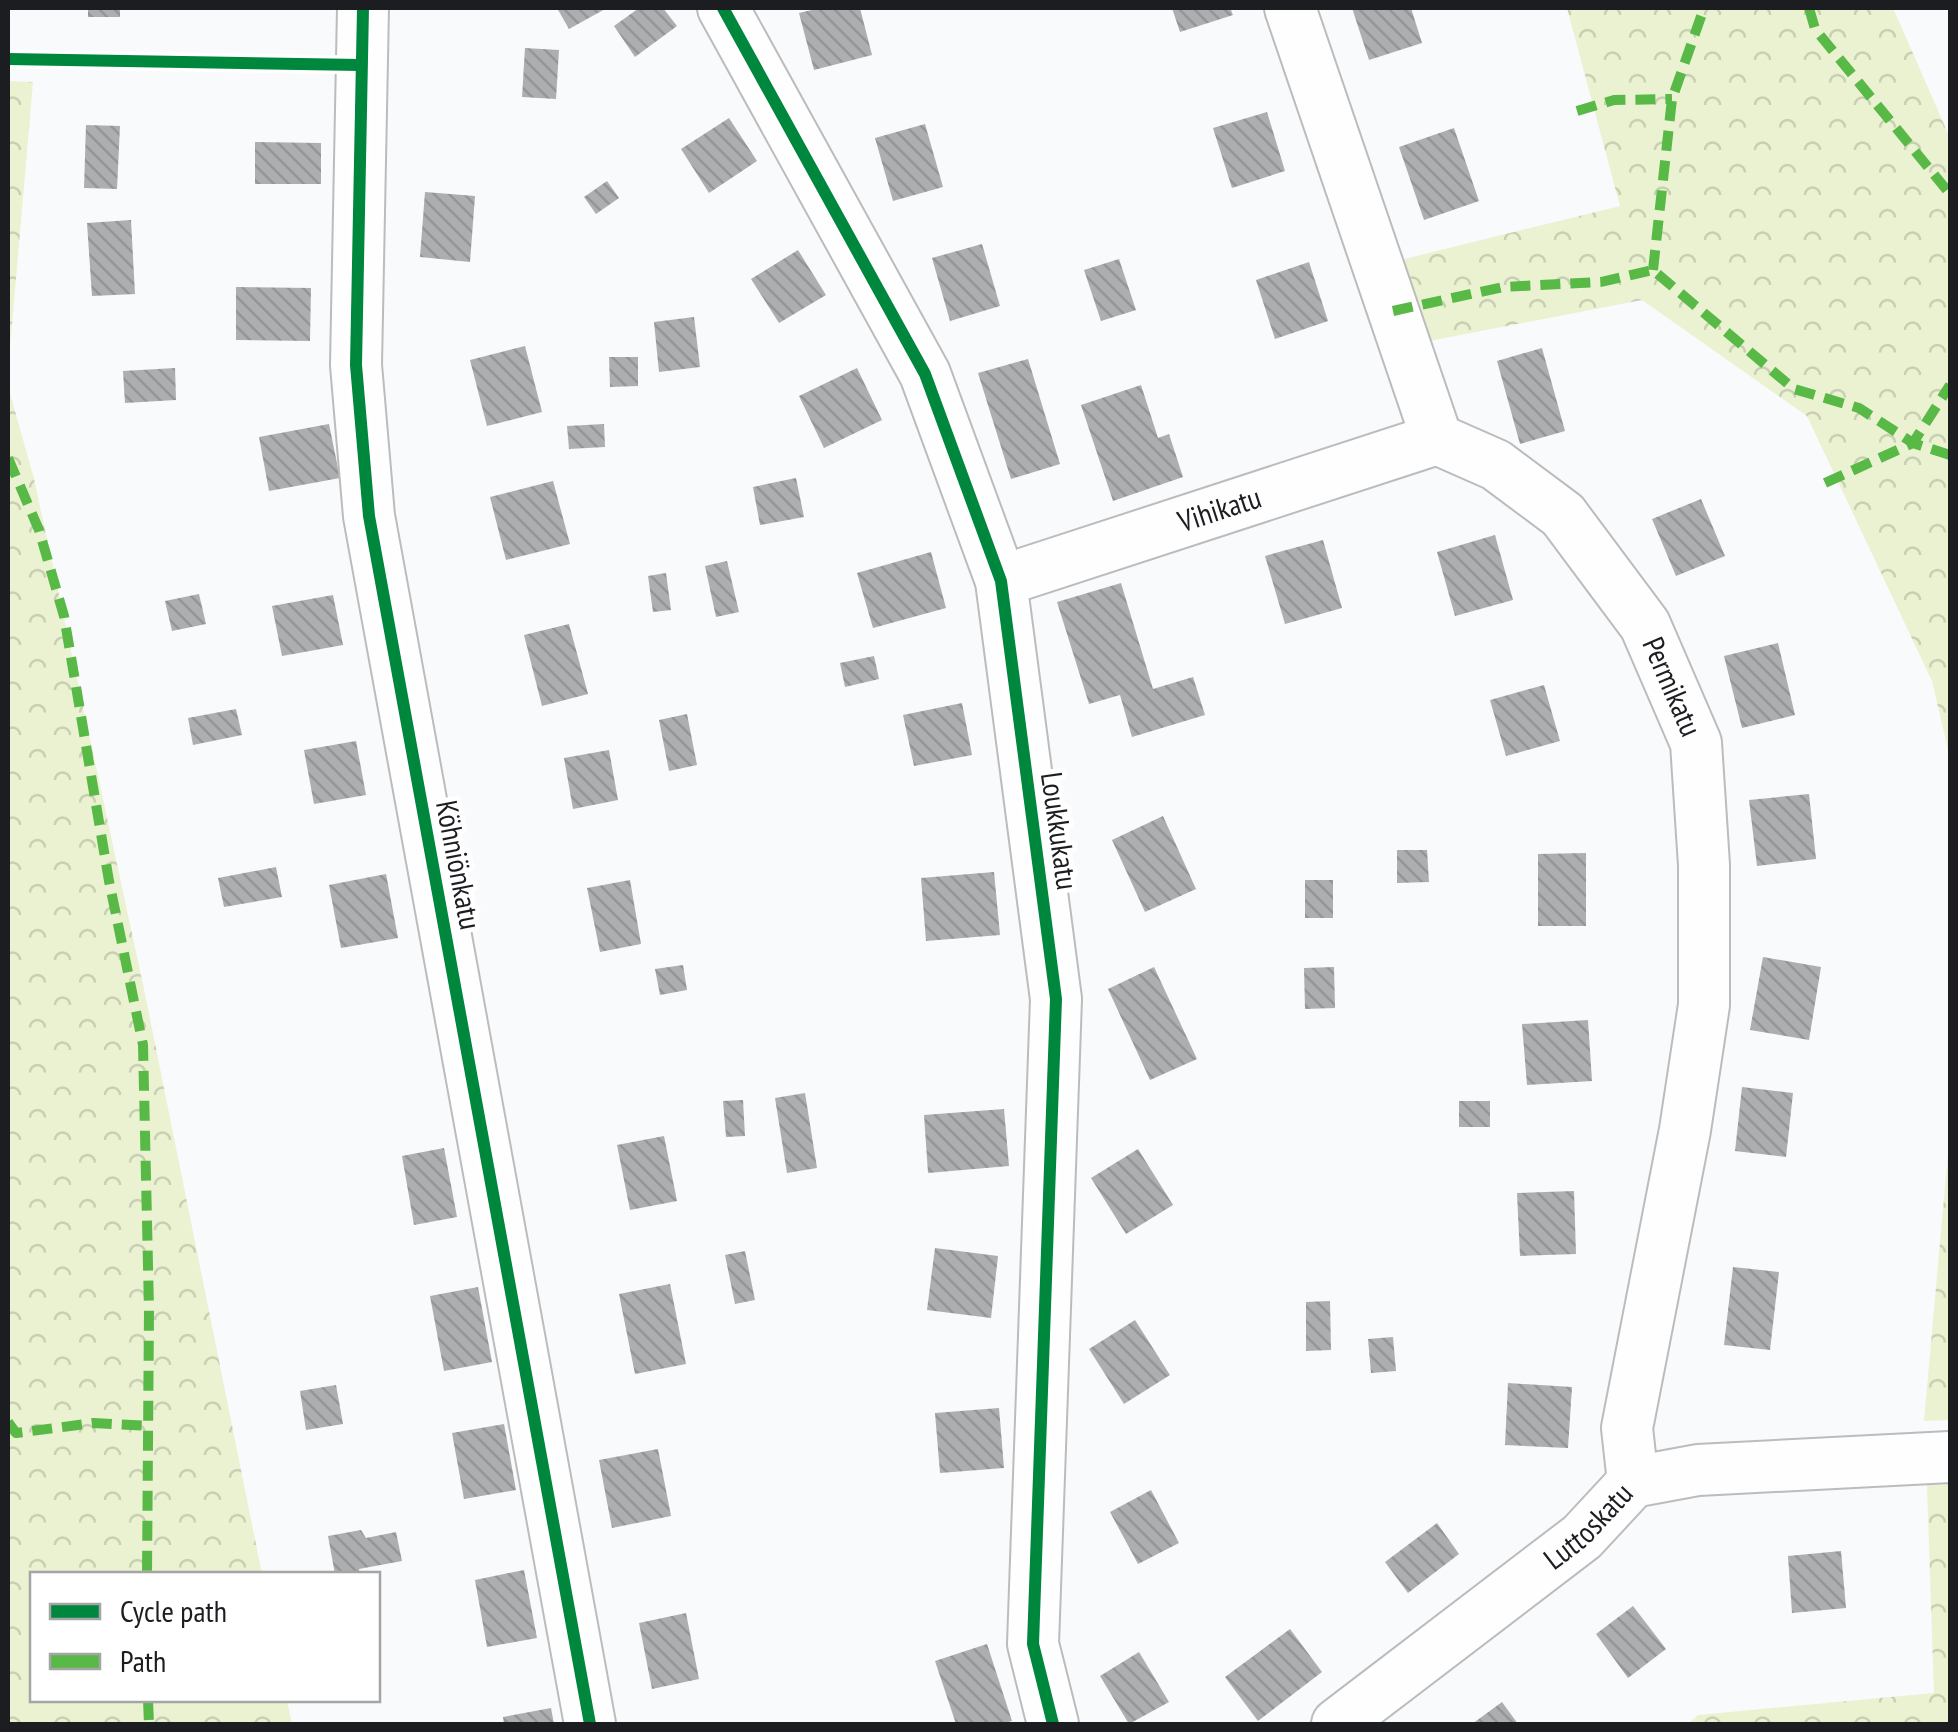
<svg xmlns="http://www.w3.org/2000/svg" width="1958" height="1732" viewBox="0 0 1958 1732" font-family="'PT Sans Narrow',sans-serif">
<defs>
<pattern id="forest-crowns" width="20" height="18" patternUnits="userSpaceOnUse" patternTransform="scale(2.5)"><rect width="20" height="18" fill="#eaf2d1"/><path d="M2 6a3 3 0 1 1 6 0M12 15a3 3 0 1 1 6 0" fill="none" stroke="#c8cfb3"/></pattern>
<pattern id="building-back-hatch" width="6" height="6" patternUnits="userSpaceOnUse" patternTransform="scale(2.5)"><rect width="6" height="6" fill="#adaeb0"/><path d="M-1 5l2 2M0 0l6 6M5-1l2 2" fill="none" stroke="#949597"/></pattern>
</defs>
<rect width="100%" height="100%" fill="#f8fafc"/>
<g fill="url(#forest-crowns)">
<path d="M1567 8H1893L1950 138V758L1932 681 1807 416 1642 300 1419 343 1392 262 1620 206Z"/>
<path d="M8 81 33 82 8 371Z"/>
<path d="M8 386 34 479 145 994 262 1574H32V1700H287L292 1724H8Z"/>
<path d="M1950 1131V1420L1924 1421Z"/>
<path d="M1950 1484V1724H1688L1698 1715 1934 1693 1927 1485Z"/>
</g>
<g fill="url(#building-back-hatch)">
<rect x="88" y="8" width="32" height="9"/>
<path d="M557 8H607L569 29Z"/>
<path d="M639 8H663L677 26 635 57 614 26Z"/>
<path d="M820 8H860L872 55 814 70 799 13Z"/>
<path d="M1172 8H1230L1233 15 1180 32Z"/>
<path d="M1352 8H1411L1422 43 1369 60Z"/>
<path d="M525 48 559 50 556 99 522 97Z"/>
<path d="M1267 112 1285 171 1232 188 1213 128Z"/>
<path d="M729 118 757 161 709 193 681 149Z"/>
<path d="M925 124 943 187 893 201 875 138Z"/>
<path d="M86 125 120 126 117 189 84 188Z"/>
<path d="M1454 128 1479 201 1424 220 1399 147Z"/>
<path d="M255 142 321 143V184H255Z"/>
<path d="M607 181 619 198 596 214 584 197Z"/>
<path d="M425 192 475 196 470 262 420 257Z"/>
<path d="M131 220 135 294 92 296 87 223Z"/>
<path d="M982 244 1000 306 950 321 932 258Z"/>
<path d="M798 250 826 295 779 323 751 279Z"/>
<path d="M1119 259 1136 310 1101 321 1084 270Z"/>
<path d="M1309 262 1328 321 1275 339 1256 280Z"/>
<path d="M236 287 311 288 310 341 236 340Z"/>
<path d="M694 317 700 367 659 372 654 322Z"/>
<path d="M525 346 542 412 487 426 470 360Z"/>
<path d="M1542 348 1565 431 1520 444 1497 361Z"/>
<path d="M609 357H638V386L610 387Z"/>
<path d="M1028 359 1060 464 1011 479 978 373Z"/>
<path d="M175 368 176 400 125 403 123 371Z"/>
<path d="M857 368 882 420 824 448 799 396Z"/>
<path d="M1141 385 1158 438 1169 434 1183 477 1113 501 1081 405Z"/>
<path d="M329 424 340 478 269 491 259 437Z"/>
<path d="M604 424 605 447 569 449 567 426Z"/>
<path d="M796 478 804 517 760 525 753 487Z"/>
<path d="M553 481 570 544 506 560 490 497Z"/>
<path d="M1701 499 1725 556 1676 576 1652 519Z"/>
<path d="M1495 535 1513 600 1455 616 1437 552Z"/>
<path d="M1323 540 1342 608 1285 624 1265 556Z"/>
<path d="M931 552 946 608 873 628 857 573Z"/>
<path d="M727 561 739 612 716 617 705 566Z"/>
<path d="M666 573 671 610 653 612 648 576Z"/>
<path d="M1121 583 1153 689 1193 677 1205 715 1132 737 1120 695 1089 704 1057 602Z"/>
<path d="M199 594 206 624 172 631 165 601Z"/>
<path d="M333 595 343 645 282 656 272 606Z"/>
<path d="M569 624 588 694 542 706 524 635Z"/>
<path d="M1778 643 1795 715 1742 728 1724 656Z"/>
<path d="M874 656 879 679 845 687 840 663Z"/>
<path d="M1544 685 1560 741 1506 756 1490 700Z"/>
<path d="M962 703 972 755 914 766 903 715Z"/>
<path d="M236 709 242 735 193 745 188 718Z"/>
<path d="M687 714 697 765 669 771 659 720Z"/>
<path d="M356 741 366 795 314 804 304 750Z"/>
<path d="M609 750 618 800 573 809 564 758Z"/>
<path d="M1809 794 1816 859 1757 866 1749 800Z"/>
<path d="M1163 816 1196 889 1145 912 1112 840Z"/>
<path d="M1397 850H1427L1429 882 1397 883Z"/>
<path d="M1586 853V926H1538V854Z"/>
<path d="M276 867 282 897 224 907 218 878Z"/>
<path d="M994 872 1000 935 926 941 921 878Z"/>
<path d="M386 874 398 938 341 948 329 885Z"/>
<path d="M630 880 641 944 600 952 587 888Z"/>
<rect x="1305" y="880" width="28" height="38"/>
<path d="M1763 957 1821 967 1809 1040 1750 1030Z"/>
<path d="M683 965 687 990 660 995 655 969Z"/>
<path d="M1154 967 1197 1059 1150 1080 1108 989Z"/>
<path d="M1334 967 1335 1008 1305 1009 1304 968Z"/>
<path d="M1588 1020 1592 1081 1527 1085 1522 1024Z"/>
<path d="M1742 1087 1793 1093 1786 1157 1735 1151Z"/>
<path d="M805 1093 817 1168 787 1173 775 1098Z"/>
<path d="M743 1100 745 1136 726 1137 723 1101Z"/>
<rect x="1459" y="1101" width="31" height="26"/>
<path d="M1004 1109 1009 1166 928 1173 924 1115Z"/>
<path d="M664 1136 677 1201 630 1210 617 1145Z"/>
<path d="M444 1148 457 1217 414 1225 402 1156Z"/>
<path d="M1138 1149 1173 1205 1126 1234 1091 1178Z"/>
<path d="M1574 1191 1576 1254 1520 1256 1517 1193Z"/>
<path d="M935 1248 998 1256 991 1318 927 1310Z"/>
<path d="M745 1251 755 1300 735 1304 725 1255Z"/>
<path d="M1733 1267 1779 1272 1770 1350 1724 1345Z"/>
<path d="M670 1284 686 1364 635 1374 619 1294Z"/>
<path d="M478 1287 492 1362 444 1371 430 1296Z"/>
<path d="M1330 1301 1331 1350 1306 1351V1302Z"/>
<path d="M1135 1320 1170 1375 1124 1404 1089 1349Z"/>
<path d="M1393 1337 1396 1371 1371 1373 1368 1339Z"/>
<path d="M1508 1383 1572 1387 1568 1448 1505 1445Z"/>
<path d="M336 1385 343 1424 306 1430 300 1391Z"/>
<path d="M999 1408 1004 1468 940 1473 935 1413Z"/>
<path d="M504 1424 516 1490 464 1499 452 1433Z"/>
<path d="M658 1449 671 1516 612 1528 599 1460Z"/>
<path d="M1151 1490 1179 1543 1138 1564 1110 1512Z"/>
<path d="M1437 1523 1459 1554 1408 1593 1385 1562Z"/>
<path d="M361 1530 366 1538 396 1532 402 1561 359 1569 360 1574H335L328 1536Z"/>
<path d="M1841 1551 1846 1608 1792 1613 1788 1556Z"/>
<path d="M524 1570 537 1638 487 1647 475 1580Z"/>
<path d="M1633 1606 1666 1649 1628 1678 1596 1634Z"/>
<path d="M686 1613 699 1679 652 1689 639 1623Z"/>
<path d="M1290 1629 1322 1672 1258 1721 1225 1677Z"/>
<path d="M987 1644 1012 1721 1001 1724H956L935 1661Z"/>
<path d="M1139 1652 1169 1702 1129 1724 1100 1676Z"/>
<path d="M1502 1702 1518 1724H1472Z"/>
<path d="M551 1708 554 1724H504L503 1717Z"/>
</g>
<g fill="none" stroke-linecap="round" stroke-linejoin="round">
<g stroke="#bbbcbe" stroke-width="54">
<g id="minor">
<path d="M363 8 356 365 369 516 590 1724"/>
<path d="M723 8 925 374 1001 581 1056 999 1033 1644 1053 1724"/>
<path id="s1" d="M1290 8 1437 439 1496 465 1563 515 1645 625 1696 743 1704 865V1005L1685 1130 1627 1428 1633 1482"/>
<path id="s2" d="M1001 581 1437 439"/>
<path id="s3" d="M1337 1724 1582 1537 1633 1482 1698 1470 1950 1457"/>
</g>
</g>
<use href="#minor" stroke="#fefeff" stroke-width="50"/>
<g stroke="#58b947" stroke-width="10" stroke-dasharray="20 10" stroke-linecap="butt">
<path d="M1809 8 1815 29 1950 194"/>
<path d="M1577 111 1614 100 1672 99"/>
<path d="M1653 270 1672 99 1704 8"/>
<path d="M1393 311 1503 287 1601 282 1653 270 1794 389 1859 408 1913 443 1950 455"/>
<path d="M8 458 39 530 64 616 109 881 143 1045 149 1310 147 1574"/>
<path d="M1825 483 1913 443 1950 385"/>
<path d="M8 1422 16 1433 94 1423 149 1426"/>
<path d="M148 1700 149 1724"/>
</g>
<g stroke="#fff" stroke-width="19">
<g id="cycleway">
<path d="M363 8 356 365 369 516 590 1724"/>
<path d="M723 8 925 374 1001 581 1056 999 1033 1644 1053 1724"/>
<path d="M8 59 360 65"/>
</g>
</g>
<use href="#cycleway" stroke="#00873e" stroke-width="12"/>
</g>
<g text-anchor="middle" stroke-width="10" stroke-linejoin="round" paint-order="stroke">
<g font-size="30" fill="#1c1d20" stroke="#fff">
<text dy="10" stroke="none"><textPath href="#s2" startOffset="230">Vihikatu</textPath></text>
<text dy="10" stroke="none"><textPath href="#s1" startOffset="808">Permikatu</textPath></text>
<text transform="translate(1059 831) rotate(82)" y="10">Loukkukatu</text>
<text transform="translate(458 865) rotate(79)" y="10">Köhniönkatu</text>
<text dy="10" stroke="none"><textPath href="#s3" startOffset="320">Luttoskatu</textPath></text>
</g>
</g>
<rect width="1958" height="1732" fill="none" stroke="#1c1d20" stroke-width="20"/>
<rect x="30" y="1572" width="350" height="130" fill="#ffffff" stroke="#a4a5a6" stroke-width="2.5"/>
<rect x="50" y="1604" width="50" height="15" fill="#00873e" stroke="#a4a5a6" stroke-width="2.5"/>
<text x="120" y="1622" font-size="30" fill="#1c1d20">Cycle path</text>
<rect x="50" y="1654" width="50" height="15" fill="#58b947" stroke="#a4a5a6" stroke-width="2.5"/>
<text x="120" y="1672" font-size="30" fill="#1c1d20">Path</text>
</svg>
